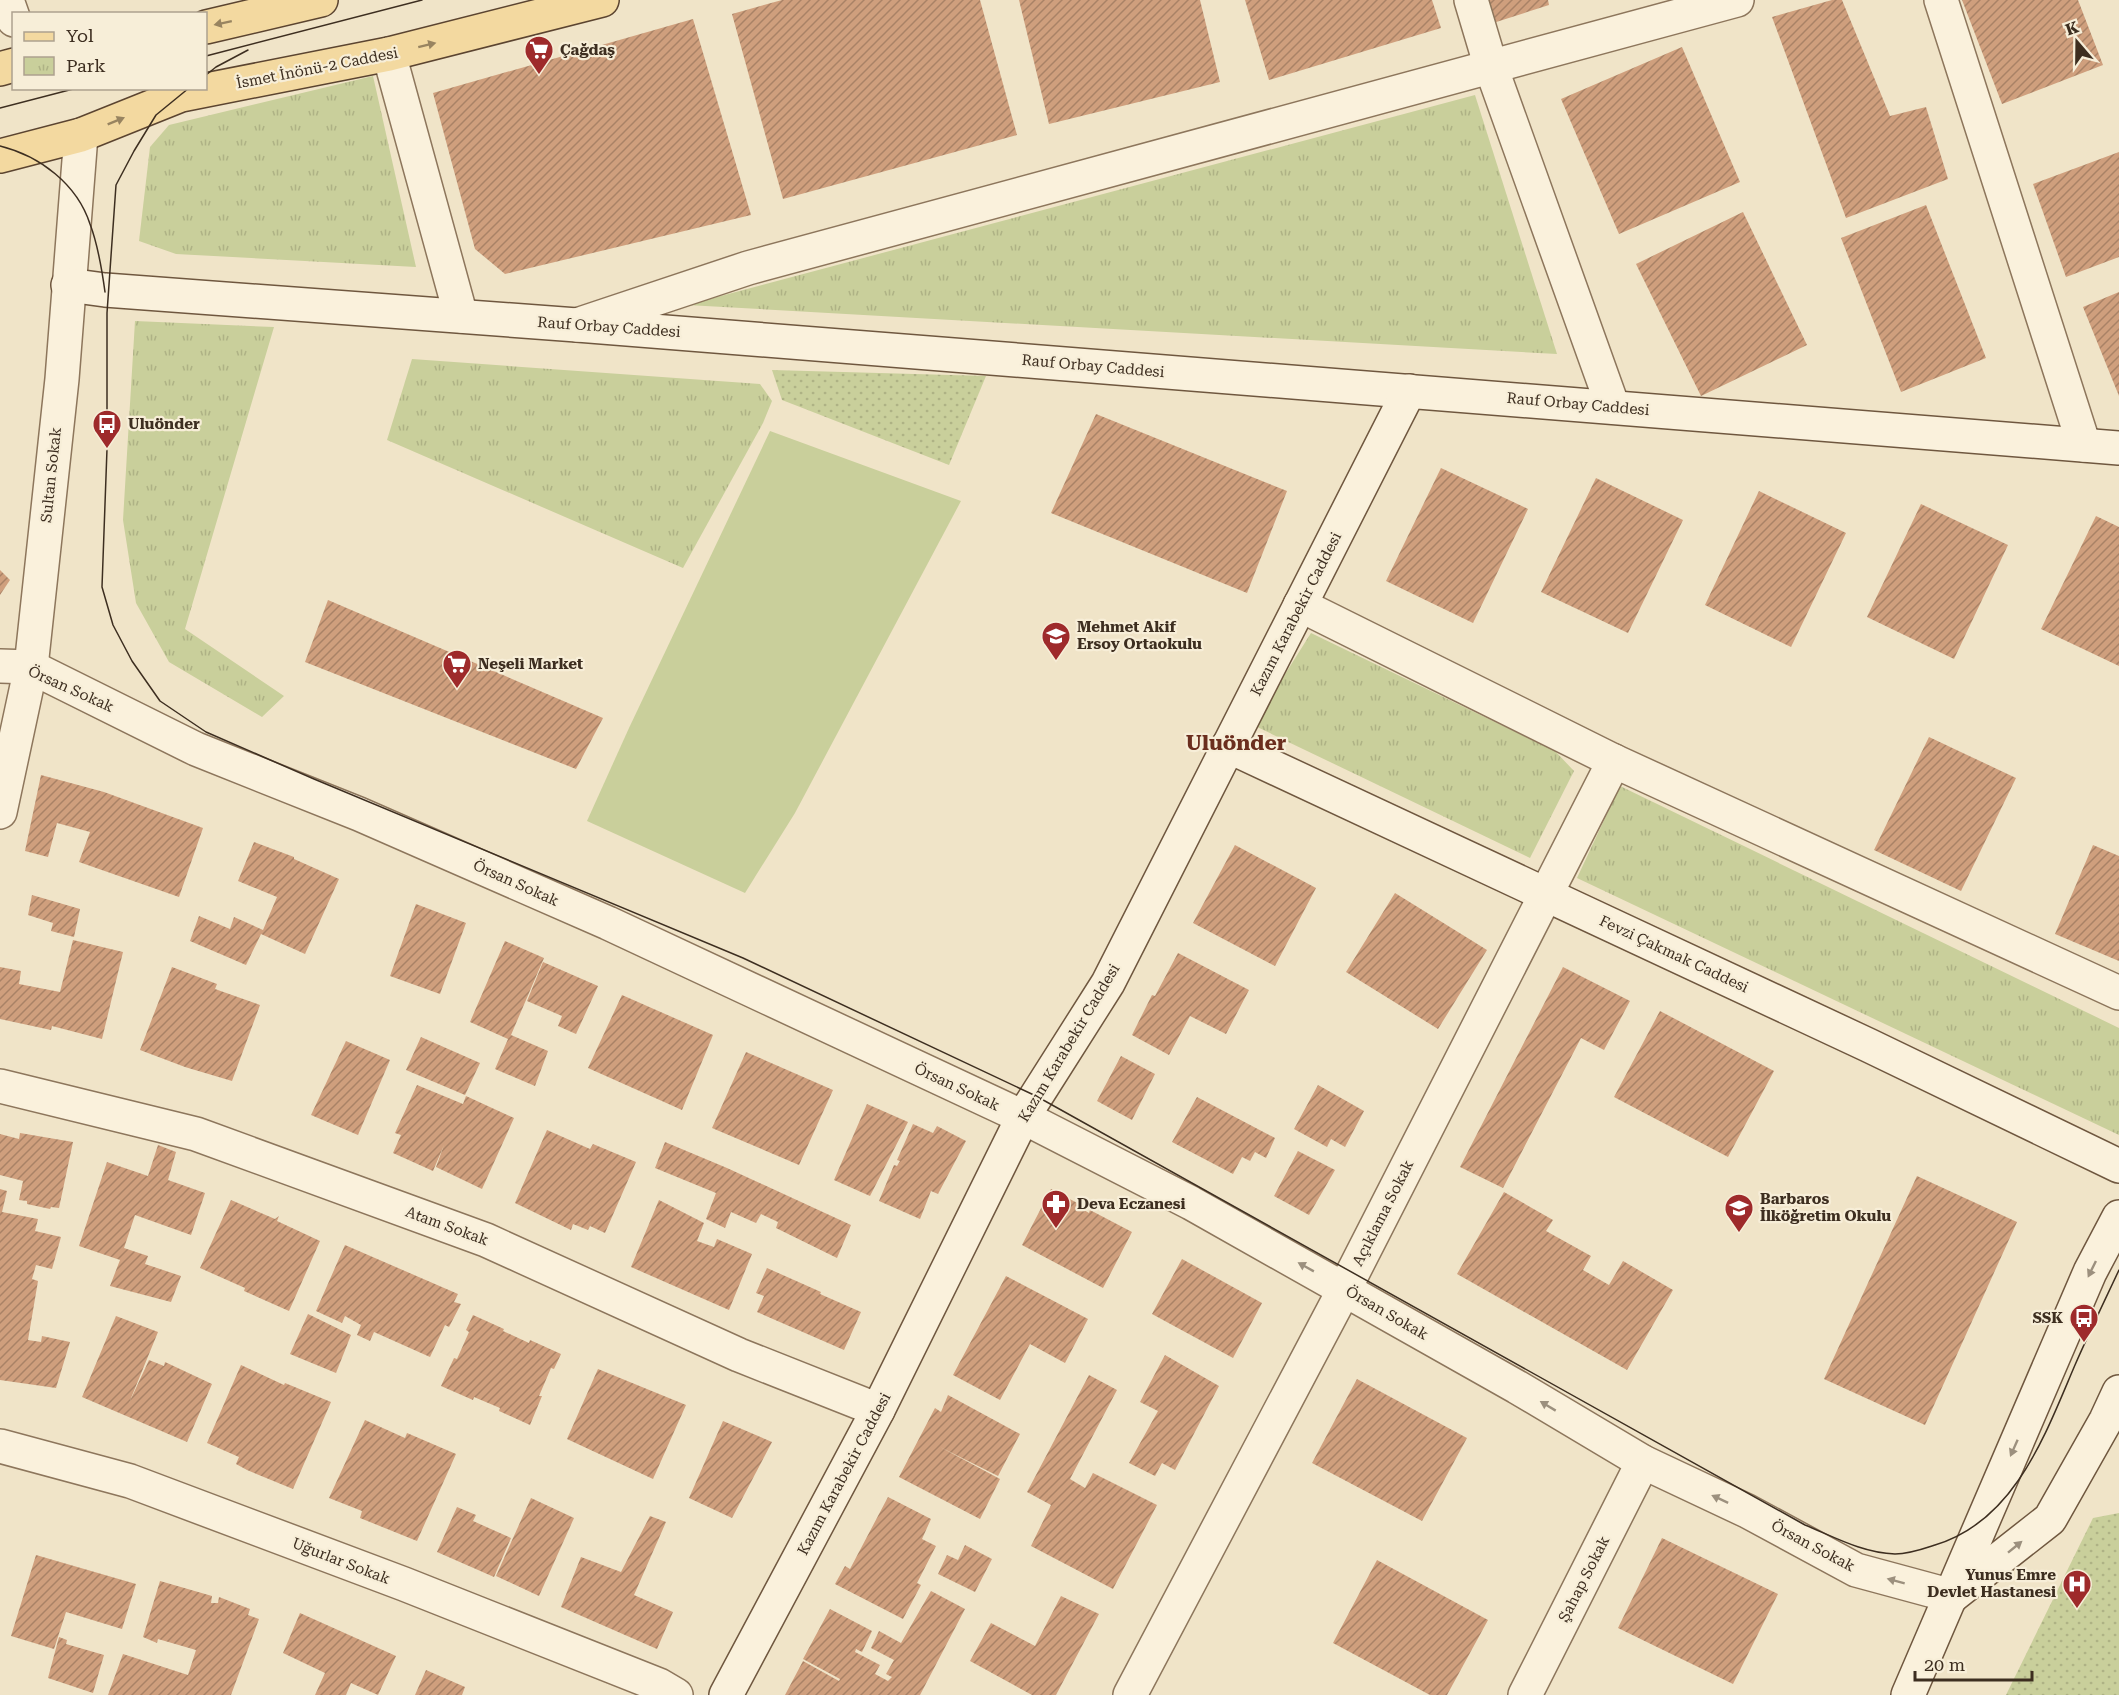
<svg xmlns="http://www.w3.org/2000/svg" width="2119" height="1695" viewBox="0 0 2119 1695" font-family="'Roboto Serif',serif">
<defs>
<pattern id="grass-dots" width="8" height="8" patternUnits="userSpaceOnUse" patternTransform="scale(1.5)"><rect width="8" height="8" fill="#c9cf9b"/><path d="M2 2h.1M6 6h.1" fill="none" stroke="#aeb285" stroke-width="1.8" stroke-linecap="round"/></pattern>
<pattern id="park-tufts" width="24" height="20" patternUnits="userSpaceOnUse" patternTransform="scale(1.5)"><rect width="24" height="20" fill="#c9cf9b"/><path d="M3 7l-1-3M5 7V3M7 7l1-3M15 17l-1-3M17 17v-4M19 17l1-3" fill="none" stroke="#aeb285"/></pattern>
<pattern id="building-hatch" width="6" height="6" patternUnits="userSpaceOnUse" patternTransform="scale(1.5)"><rect width="6" height="6" fill="#cf9f7d"/><path d="M-1 1l2-2M0 6l6-6M5 7l2-2" fill="none" stroke="#a98266"/></pattern>
</defs>
<rect width="100%" height="100%" fill="#f0e4c8"/>
<g fill="url(#grass-dots)">
<path d="M772 370 986 376 949 465 782 400Z"/>
<path d="M2119 1513V1695H2006L2093 1518Z"/>
</g>
<g fill="url(#park-tufts)">
<path d="M373 76 416 267 176 254 139 241 150 147 169 125Z"/>
<path d="M1475 95 1557 354 687 305Z"/>
<path d="M135 321 274 327 185 629 284 696 262 717 169 662 136 603 123 520Z"/>
<path d="M412 359 760 384 772 401 763 423 683 568 387 440Z"/>
<path d="M1311 633 1555 751 1574 771 1530 858 1253 725Z"/>
<path d="M1620 786 2119 1028V1135L1577 878Z"/>
</g>
<path fill="#c9cf9b" d="M770 431 961 501 795 813 745 893 587 821 629 728Z"/>
<g fill="url(#building-hatch)">
<path d="M782 0H980L1017 135 783 199 732 14Z"/>
<path d="M1019 0H1200L1220 82 1049 124Z"/>
<path d="M1245 0H1432L1441 28 1269 80Z"/>
<path d="M1483 0H1548L1549 5 1490 24Z"/>
<path d="M1832 0H1842L1890 116 1926 107 1948 179 1846 218 1772 17Z"/>
<path d="M1962 0H2078L2103 65 2002 104Z"/>
<path d="M693 19 751 215 505 274 475 249 433 93Z"/>
<path d="M1682 47 1740 182 1619 234 1561 99Z"/>
<path d="M2119 152V257L2066 277 2033 184Z"/>
<path d="M1926 205 1986 358 1901 392 1841 238Z"/>
<path d="M1743 212 1807 345 1701 396 1636 264Z"/>
<path d="M2119 292V396L2083 307Z"/>
<path d="M1096 414 1287 491 1247 593 1051 513Z"/>
<path d="M1441 468 1528 509 1473 623 1386 581Z"/>
<path d="M1596 478 1683 520 1628 633 1541 592Z"/>
<path d="M1759 491 1846 533 1791 647 1705 605Z"/>
<path d="M1921 504 2008 545 1954 659 1867 617Z"/>
<path d="M2096 516 2119 527V666L2041 629Z"/>
<path d="M0 570 10 580 0 595Z"/>
<path d="M328 600 603 718 576 769 305 662Z"/>
<path d="M1929 737 2016 778 1961 891 1874 850Z"/>
<path d="M41 775 104 792 203 828 179 897 79 862 90 832 57 823 48 857 25 851Z"/>
<path d="M254 842 294 857V859L339 879 305 954 261 934 246 965 190 941 199 916 230 929 234 917 263 930 277 897 238 881Z"/>
<path d="M1235 845 1316 888 1275 966 1193 923Z"/>
<path d="M2093 845 2119 856V961L2055 934Z"/>
<path d="M1395 893 1487 950 1438 1029 1346 972Z"/>
<path d="M32 895 80 909 74 937 51 931 53 923 28 915Z"/>
<path d="M416 904 466 923 440 994 390 976Z"/>
<path d="M73 940 123 952 102 1039 52 1026 51 1030 0 1019V967L21 971 19 984 60 992Z"/>
<path d="M505 941 544 958 511 1035 548 1051 535 1086 495 1069 508 1039 470 1022Z"/>
<path d="M1178 953 1249 990 1226 1034 1190 1016 1169 1055 1132 1035 1152 995 1155 996Z"/>
<path d="M543 962 598 986 576 1034 558 1026 562 1016 527 1001Z"/>
<path d="M172 967 217 984 215 989 260 1005 232 1081 185 1067 140 1050Z"/>
<path d="M1563 967 1630 1001 1604 1050 1581 1038 1503 1188 1460 1167Z"/>
<path d="M622 995 713 1035 682 1110 588 1068Z"/>
<path d="M1660 1011 1774 1071 1728 1157 1614 1097Z"/>
<path d="M421 1037 480 1063 465 1095 406 1070Z"/>
<path d="M346 1041 390 1060 358 1135 311 1115Z"/>
<path d="M746 1052 833 1090 799 1165 712 1128Z"/>
<path d="M1121 1056 1155 1074 1132 1120 1097 1101Z"/>
<path d="M417 1085 463 1104 466 1096 514 1118 482 1189 436 1167 444 1145 433 1171 393 1153 401 1135 395 1133Z"/>
<path d="M1318 1085 1364 1111 1345 1147 1331 1139 1327 1147 1294 1129Z"/>
<path d="M1197 1097 1275 1138 1266 1158 1255 1152 1250 1161 1242 1157 1233 1174 1172 1142Z"/>
<path d="M867 1104 908 1122 870 1196 834 1180Z"/>
<path d="M913 1124 933 1133 937 1126 966 1141 938 1194 931 1191 920 1219 879 1201 894 1165 897 1166 900 1161 897 1160Z"/>
<path d="M547 1130 590 1149 593 1144 636 1162 605 1233 590 1226 588 1230 573 1224 571 1230 515 1203Z"/>
<path d="M20 1133 73 1142 59 1208 51 1207 50 1209 27 1204V1201L19 1200 23 1181 0 1175V1134L19 1139Z"/>
<path d="M665 1142 727 1168 851 1225 837 1258 776 1228 778 1222 761 1214 756 1223 731 1212 725 1228 706 1219 716 1193 655 1168Z"/>
<path d="M158 1145 176 1152 168 1180 205 1193 191 1235 135 1215 124 1248 148 1256 145 1264 181 1276 171 1302 110 1286 120 1260 79 1246 107 1162 148 1176Z"/>
<path d="M1298 1151 1335 1170 1309 1215 1274 1196Z"/>
<path d="M1917 1176 2017 1222 1925 1425 1824 1379Z"/>
<path d="M0 1189 7 1191 2 1212 38 1219 35 1231 61 1237 52 1269 36 1265 32 1279 38 1281 28 1340 41 1342 42 1336 70 1342 56 1388 0 1380Z"/>
<path d="M1051 1189 1081 1205 1079 1207 1089 1213 1090 1210 1132 1232 1103 1288 1022 1245Z"/>
<path d="M1504 1192 1553 1220 1546 1231 1591 1256 1583 1270 1609 1285 1623 1261 1673 1290 1627 1370 1457 1274Z"/>
<path d="M231 1200 275 1219 279 1216 277 1221 320 1241 289 1311 244 1291 245 1288 200 1268Z"/>
<path d="M659 1200 704 1223 697 1241 714 1247 717 1239 752 1254 729 1310 631 1267Z"/>
<path d="M345 1245 458 1294 454 1302 461 1304 449 1327 445 1325 430 1357 374 1332 370 1341 357 1335 361 1325 345 1316 342 1323 316 1311Z"/>
<path d="M1182 1259 1262 1303 1233 1358 1152 1314Z"/>
<path d="M767 1268 821 1292 820 1294 861 1312 844 1350 757 1312 764 1296 756 1293Z"/>
<path d="M1006 1276 1088 1319 1065 1363 1030 1344 1000 1400 953 1375Z"/>
<path d="M308 1314 351 1335 336 1373 290 1354Z"/>
<path d="M473 1315 504 1329 503 1331 529 1343 530 1340 561 1354 554 1369 551 1368 539 1396H542L530 1425 499 1411 500 1408 474 1397 473 1400 441 1386 454 1358 457 1359 469 1332 466 1330Z"/>
<path d="M116 1316 158 1332 129 1403 149 1360 164 1366 165 1362 212 1384 187 1442 82 1397Z"/>
<path d="M1165 1355 1219 1386 1175 1470 1162 1463 1155 1476 1129 1463 1158 1411 1140 1402Z"/>
<path d="M241 1365 284 1385 285 1383 331 1402 293 1489 247 1470 236 1464 239 1457 207 1443Z"/>
<path d="M598 1369 686 1405 653 1479 567 1439Z"/>
<path d="M1089 1375 1117 1390 1070 1479 1085 1488 1093 1473 1157 1505 1113 1589 1031 1546 1051 1505 1027 1492Z"/>
<path d="M1357 1379 1467 1438 1422 1521 1312 1463Z"/>
<path d="M948 1395 1020 1434 998 1476 940 1447 1000 1479 980 1519 899 1477 935 1408 941 1412Z"/>
<path d="M365 1420 405 1438 407 1433 456 1454 417 1541 360 1518 362 1511 329 1498Z"/>
<path d="M723 1421 772 1442 732 1518 689 1498Z"/>
<path d="M888 1497 931 1519 922 1539 936 1546 917 1583 921 1585 903 1619 835 1584 845 1566 850 1569Z"/>
<path d="M531 1498 574 1518 539 1596 496 1576Z"/>
<path d="M457 1507 476 1515 473 1521 511 1538 494 1577 437 1552Z"/>
<path d="M650 1516 666 1522 634 1595 673 1612 657 1649 561 1607 581 1557 621 1572Z"/>
<path d="M1662 1538 1778 1594 1733 1684 1618 1628Z"/>
<path d="M965 1545 992 1559 975 1592 938 1574 947 1555 958 1560Z"/>
<path d="M36 1555 136 1584 122 1629 66 1612 54 1649 11 1636Z"/>
<path d="M1377 1560 1488 1620 1447 1695H1430L1333 1643Z"/>
<path d="M160 1581 212 1596 211 1603H218L219 1597 250 1609 248 1615 259 1619 231 1695H108L123 1654 188 1675 196 1650 158 1639 157 1643 143 1637Z"/>
<path d="M931 1591 965 1609 920 1695H785L803 1661 839 1681 840 1679 803 1659 830 1609 872 1631 862 1652 856 1649 855 1652 880 1665 875 1674 888 1681 892 1677 886 1674 894 1660 871 1648 879 1631 901 1643Z"/>
<path d="M1061 1596 1099 1614 1056 1695H1032L970 1661 991 1623 1035 1646Z"/>
<path d="M300 1613 396 1656 378 1695 351 1683 346 1695H315L325 1673 283 1653Z"/>
<path d="M59 1637 67 1640 66 1644 104 1655 93 1693 48 1678Z"/>
<path d="M426 1670 465 1687 462 1695H415Z"/>
</g>
<g fill="none" stroke-linecap="round" stroke-linejoin="round">
<g stroke="#8d765c" stroke-width="36">
<g id="street">
<path d="M7 0 14 20"/>
<path d="M1471 0 1491 67 1613 407"/>
<path d="M1941 0 2084 445"/>
<path d="M389 54 461 316"/>
<path d="M577 325 748 268 1737 0"/>
<path d="M1300 605 1614 761 2119 993"/>
<path d="M0 666 31 667 196 749 359 814 608 923 1023 1117 1191 1203 1517 1387 1643 1462 1747 1511 1856 1570 1952 1596"/>
<path d="M0 812 31 667 62 379 81 135"/>
<path d="M0 1086 196 1134 486 1240 739 1355 878 1410"/>
<path d="M0 1446 130 1481 404 1584 659 1685 676 1695"/>
<path d="M1130 1695 1345 1288 1614 761"/>
<path d="M1525 1695 1643 1462"/>
</g>
</g>
<g stroke="#6f573f" stroke-width="36">
<g id="secondary">
<path d="M68 285 105 290 577 325 2119 448"/>
<path d="M1228 746 1868 1045 2119 1166"/>
<path d="M1952 1596 2050 1519 2106 1420 2119 1392"/>
<path d="M726 1695 878 1410 1023 1117 1108 983 1409 391"/>
<path d="M1908 1695 2090 1272 2119 1217"/>
</g>
</g>
<g stroke="#5b4430" stroke-width="36">
<g id="primary">
<path d="M206 27 321 0"/>
<path d="M0 69 14 65"/>
<path d="M0 156 81 135 181 95 389 54 602 0"/>
</g>
</g>
<use href="#street" stroke="#faf1dc" stroke-width="33"/>
<use href="#secondary" stroke="#faf1dc" stroke-width="33"/>
<use href="#primary" stroke="#f3d9a0" stroke-width="33"/>
<g stroke="#3d2e20" stroke-width="1.5">
<path d="M206 56 422 0"/>
<path d="M206 75 216 67 248 50"/>
<path d="M189 88 156 115 134 151 116 185 107 313V449L102 587 113 625 132 661 160 701 206 732 314 779 743 958 1036 1096 1805 1525C1834 1537 1863 1553 1895 1554 1909 1554 1923 1549 1935 1545 2015 1521 2045 1435 2075 1365 2089 1333 2104 1302 2119 1270"/>
<path d="M0 108 77 88"/>
<path d="M0 146C40 156 77 184 90 224 98 245 102 270 105 292"/>
</g>
</g>
<defs><path id="oneway-solid" d="M-6-.8H1V-3.2L6.5 0L1 3.2V.8H-6Z" transform="scale(1.5)"/></defs>
<g fill="#988460">
<use href="#oneway-solid" transform="translate(223 23) rotate(168)"/>
<use href="#oneway-solid" transform="translate(427 45) rotate(-14)"/>
<use href="#oneway-solid" transform="translate(116 121) rotate(-22)"/>
</g>
<g fill="#9c907e">
<use href="#oneway-solid" transform="translate(1306 1267) rotate(-151)"/>
<use href="#oneway-solid" transform="translate(2092 1269) rotate(116)"/>
<use href="#oneway-solid" transform="translate(1548 1406) rotate(-149)"/>
<use href="#oneway-solid" transform="translate(2014 1448) rotate(114)"/>
<use href="#oneway-solid" transform="translate(1720 1499) rotate(-155)"/>
<use href="#oneway-solid" transform="translate(2015 1547) rotate(-39)"/>
<use href="#oneway-solid" transform="translate(1896 1581) rotate(-165)"/>
</g>
<defs>
<g id="supermarket-pin" transform="scale(1.5)"><path d="M0 17L-7.5 6A9.5 9.5 0 1 1 7.5 6Z" fill="#9e2a2b" stroke="#f7eed8"/><path d="M-6-5.5h2.5l.6 2H6L4.5 2H-2.5L-4.4-4H-6ZM-1.5 3.2a1.3 1.3 0 1 0 .1 0ZM3 3.2a1.3 1.3 0 1 0 .1 0Z" fill="#fff"/></g>
<g id="bus-pin" transform="scale(1.5)"><path d="M0 17L-7.5 6A9.5 9.5 0 1 1 7.5 6Z" fill="#9e2a2b" stroke="#f7eed8"/><path d="M-5-6H5V4H4V6H2V4H-2V6H-4V4H-5ZM-3.5-4V0h7V-4ZM-3.5 1.2v1.5H-2V1.2ZM2 1.2v1.5H3.5V1.2Z" fill="#fff"/></g>
<g id="school-pin" transform="scale(1.5)"><path d="M0 17L-7.5 6A9.5 9.5 0 1 1 7.5 6Z" fill="#9e2a2b" stroke="#f7eed8"/><path d="M0-5L7-2L0 1L-7-2ZM-4 1L0 2.5L4 1V4Q0 6-4 4Z" fill="#fff"/></g>
<g id="pharmacy-pin" transform="scale(1.5)"><path d="M0 17L-7.5 6A9.5 9.5 0 1 1 7.5 6Z" fill="#9e2a2b" stroke="#f7eed8"/><path d="M-2-6h4v4h4v4h-4v4h-4v-4h-4v-4h4Z" fill="#fff"/></g>
<g id="hospital-pin" transform="scale(1.5)"><path d="M0 17L-7.5 6A9.5 9.5 0 1 1 7.5 6Z" fill="#9e2a2b" stroke="#f7eed8"/><path d="M-5-5h3v3.5h4V-5h3V5h-3V1.5h-4V5h-3Z" fill="#fff"/></g>
</defs>
<g fill-rule="evenodd">
<use href="#supermarket-pin" x="539" y="50"/>
<use href="#bus-pin" x="107" y="424"/>
<use href="#school-pin" x="1056" y="636"/>
<use href="#supermarket-pin" x="457" y="664"/>
<use href="#pharmacy-pin" x="1056" y="1204"/>
<use href="#school-pin" x="1739" y="1208"/>
<use href="#bus-pin" x="2084" y="1318"/>
<use href="#hospital-pin" x="2077" y="1584"/>
</g>
<g text-anchor="middle" stroke-width="4.5" stroke-linejoin="round" paint-order="stroke">
<g font-size="15" font-weight="bold" fill="#3d2e20" stroke="#f7eed8" text-anchor="start">
<text x="560" y="55">Çağdaş</text>
<text x="128" y="429">Uluönder</text>
<text x="1077" y="632">Mehmet Akif<tspan x="1077" dy="17">Ersoy Ortaokulu</tspan></text>
<text x="478" y="669">Neşeli Market</text>
<text x="1760" y="1204">Barbaros<tspan x="1760" dy="17">İlköğretim Okulu</tspan></text>
<text x="1077" y="1209">Deva Eczanesi</text>
<text x="2063" y="1323" text-anchor="end">SSK</text>
<text x="2056" y="1580" text-anchor="end">Yunus Emre<tspan x="2056" dy="17">Devlet Hastanesi</tspan></text>
</g>
<g font-size="15" fill="#3d2e20" stroke="#f7eed8">
<text transform="translate(317 68) rotate(-11)" y="5">İsmet İnönü-2 Caddesi</text>
<text transform="translate(609 327) rotate(4)" y="5">Rauf Orbay Caddesi</text>
<text transform="translate(1093 366) rotate(5)" y="5">Rauf Orbay Caddesi</text>
<text transform="translate(1578 404) rotate(5)" y="5">Rauf Orbay Caddesi</text>
<text transform="translate(51 475) rotate(-84)" y="5">Sultan Sokak</text>
<text transform="translate(1296 614) rotate(-63)" y="5">Kazım Karabekir Caddesi</text>
<text transform="translate(71 689) rotate(24)" y="5">Örsan Sokak</text>
<text transform="translate(516 883) rotate(24)" y="5">Örsan Sokak</text>
<text transform="translate(1674 954) rotate(25)" y="5">Fevzi Çakmak Caddesi</text>
<text transform="translate(1069 1043) rotate(-59)" y="5">Kazım Karabekir Caddesi</text>
<text transform="translate(957 1087) rotate(25)" y="5">Örsan Sokak</text>
<text transform="translate(1383 1213) rotate(-63)" y="5">Açıklama Sokak</text>
<text transform="translate(447 1226) rotate(20)" y="5">Atam Sokak</text>
<text transform="translate(1387 1313) rotate(30)" y="5">Örsan Sokak</text>
<text transform="translate(844 1474) rotate(-62)" y="5">Kazım Karabekir Caddesi</text>
<text transform="translate(1813 1546) rotate(28)" y="5">Örsan Sokak</text>
<text transform="translate(341 1561) rotate(21)" y="5">Uğurlar Sokak</text>
<text transform="translate(1584 1579) rotate(-63)" y="5">Şahap Sokak</text>
</g>
<g font-size="21" font-weight="bold" fill="#6b2e1e" stroke="#f7eed8">
<text x="1236" y="750">Uluönder</text>
</g>
</g>
<rect x="12" y="12" width="195" height="78" fill="#f7eed8" stroke="#ada18e" stroke-width="1.5"/>
<rect x="24" y="32" width="30" height="9" fill="#f3d9a0" stroke="#ada18e" stroke-width="1.5"/>
<text x="66" y="42" font-size="18" fill="#3d2e20">Yol</text>
<rect x="24" y="57" width="30" height="18" fill="url(#park-tufts)" stroke="#ada18e" stroke-width="1.5"/>
<text x="66" y="72" font-size="18" fill="#3d2e20">Park</text>
<g transform="translate(2077 42) rotate(340)" stroke="#f7eed8" stroke-width="4.5" paint-order="stroke">
<path d="M0-4.5L10 22L0 15L-10 22Z" fill="#3d2e20"/>
<text y="-9" font-size="16" font-weight="bold" text-anchor="middle" fill="#3d2e20">K</text>
</g>
<path d="M1915 1671v9h117v-9" fill="none" stroke="#3d2e20" stroke-width="3"/>
<text x="1924" y="1671" font-size="18" fill="#3d2e20" stroke="#f7eed8" stroke-width="4.5" paint-order="stroke">20 m</text>
</svg>
